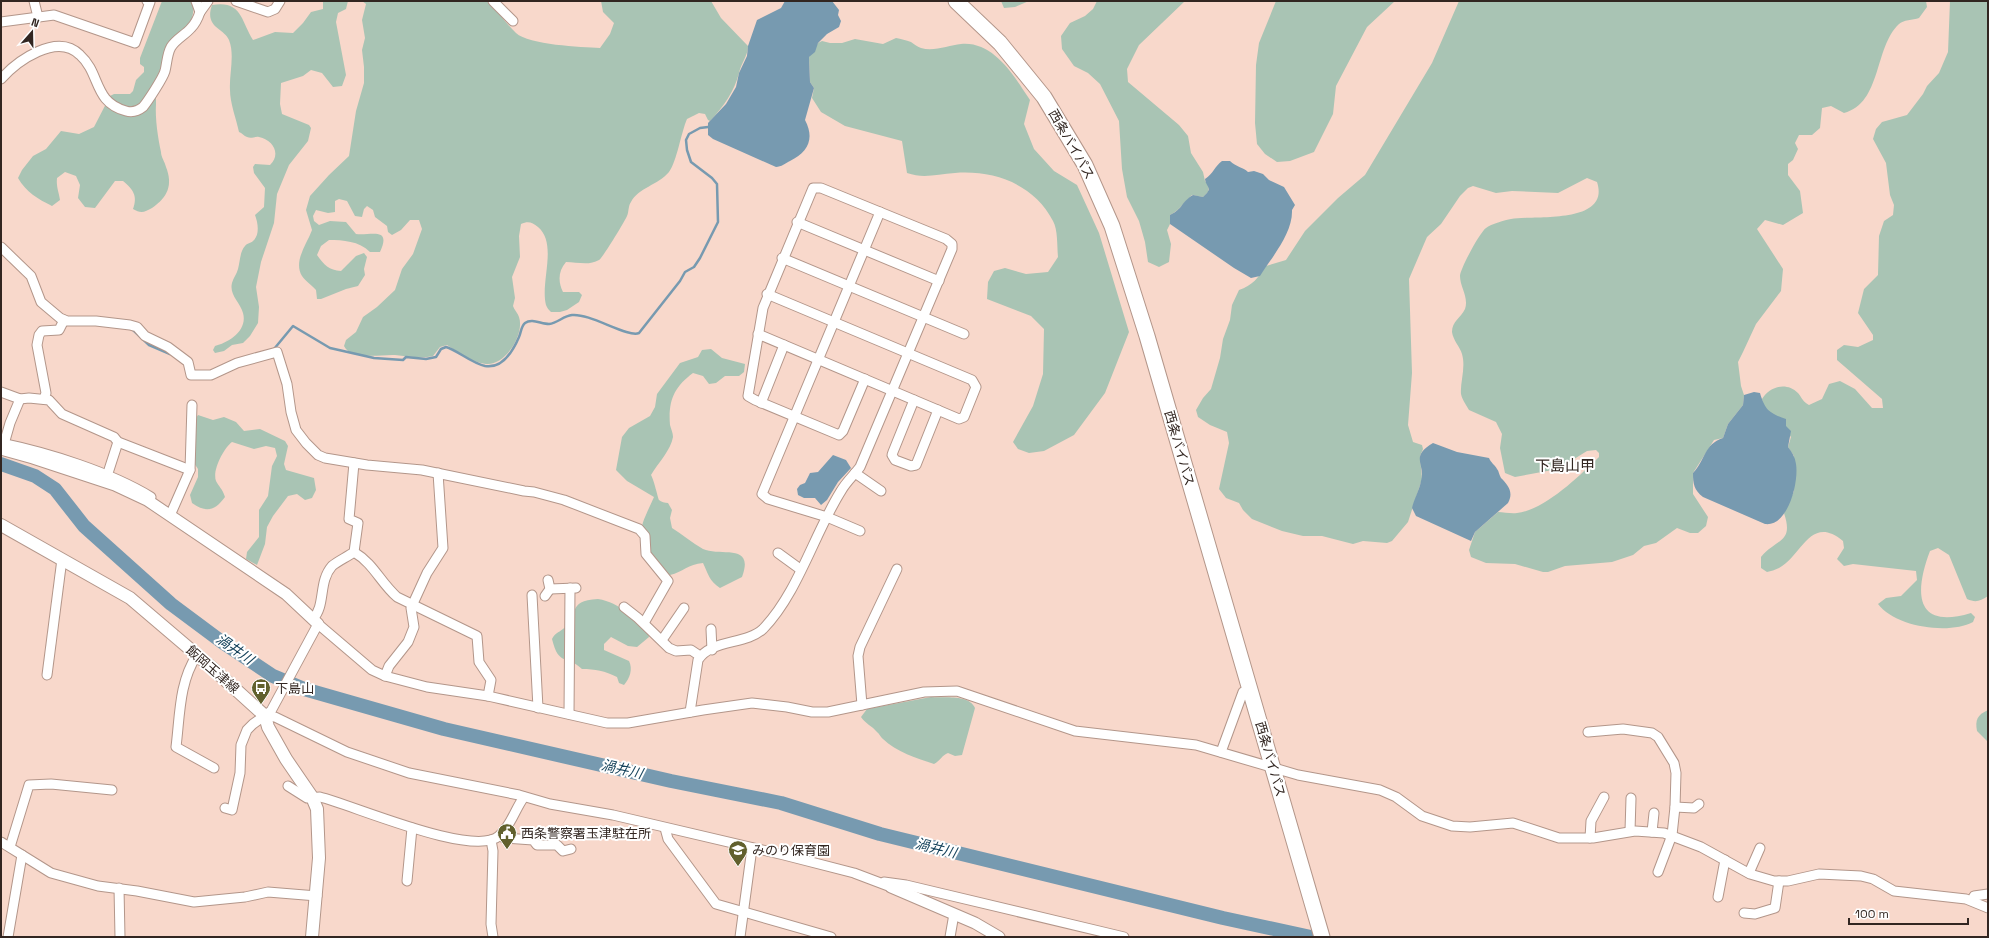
<svg xmlns="http://www.w3.org/2000/svg" width="1989" height="938" viewBox="0 0 1989 938" font-family="'Space Grotesk','Noto Sans JP',sans-serif">
<rect width="100%" height="100%" fill="#f8d8cb"/>
<g fill="#a9c4b4">
<path d="M162 1H193C197 28 175 40 163 62 157 75 156 90 156 104 155 119 158 138 161 152 161 157 165 162 166 167 173 185 168 197 152 208 145 212 141 214 133 209 138 196 133 189 123 181H115L95 208 85 207 78 198 80 185 76 176 65 172 57 178C56 187 59 192 60 200L52 206C38 199 26 192 18 178L22 170 33 156 46 149 61 131 79 134 94 127 110 96 114 94H130L133 91 136 80 144 72V67L140 64V58Z"/>
<path d="M323 1H348L346 9 338 13 336 22 346 75 342 86 333 87 322 73 311 70 303 76 281 83 280 104 282 114 309 125 311 128 308 141 289 165 277 194 274 223 261 262 256 287 259 307 258 323 250 336 243 343 232 345 224 351 215 353 213 350 215 346C228 343 248 331 243 313 240 302 229 295 232 283 233 278 237 274 238 269 240 262 240 251 245 246 247 243 251 243 253 241 260 235 258 223 255 215L264 207 265 188 254 173 253 167 255 164 270 165C281 155 274 140 259 137 255 136 252 139 247 137 244 136 242 133 239 132 236 118 230 103 230 90 229 75 235 55 229 40 224 28 204 28 212 5 242 0 241 21 253 40L275 32 293 33 303 23 311 12 323 9Z"/>
<path d="M362 1H487C498 10 505 23 516 33 529 45 581 47 600 48L610 34 614 23 603 12 601 1H711L721 18 748 46C748 56 741 63 739 73 734 92 724 106 710 121L708 120 705 114 699 113 687 119C681 133 677 161 669 172 658 185 638 188 631 202 628 206 629 212 627 216 625 221 602 259 599 260 589 266 577 262 566 262 558 271 558 282 563 292H579L582 295 579 302 567 310 560 312H551C549 310 547 308 546 305 540 282 558 244 538 227 532 222 528 221 521 224L519 236 520 257 512 277 515 298 513 306C514 310 518 313 519 317 525 334 505 366 486 364 472 362 458 352 447 345L440 347 433 356C421 359 407 356 395 355 383 354 351 361 344 346L346 340 356 332 363 317 377 307 395 290 402 269 413 254 422 229 419 220H410L401 230 392 235 388 232 387 226 375 217 373 210 367 206 364 209 362 217 355 216 347 201 339 199 335 201V212L328 213 316 210 313 216 314 221 319 225 330 221 346 222 356 234C370 236 392 226 380 252H370C359 241 343 240 329 240L321 246 317 255C324 265 329 270 341 271L356 256 364 253 367 257 364 269 365 275 358 286 346 289 321 299H317L316 290C312 285 305 281 302 276 293 261 307 244 312 230L306 210 310 196 329 175 349 156 356 111 364 83V67L362 50 365 38 362 20 366 4Z"/>
<path d="M1001 1H1029L1015 7 1004 8Z"/>
<path d="M1097 1H1185L1139 45 1127 69 1128 82 1179 125 1188 136 1191 153 1203 172 1205 181 1209 186 1208 192 1203 197 1192 195C1184 202 1180 210 1170 215V224L1167 230 1171 244 1169 262 1159 267 1148 262 1145 242 1139 221 1127 197 1122 169 1119 121 1100 84 1088 73 1074 66 1062 49 1061 36 1070 23 1085 16 1093 9Z"/>
<path d="M1276 1H1395L1367 27 1336 86 1333 114 1314 152 1290 161 1277 162 1265 154 1257 144 1255 123 1256 65 1259 43Z"/>
<path d="M1459 1H1926L1927 7 1919 18C1913 20 1903 20 1899 24 1874 47 1882 103 1844 113L1831 106 1822 108 1820 128 1812 135H1799L1795 143 1798 149 1793 160 1788 164V175L1800 191 1803 213 1783 225 1765 220 1757 229 1783 269 1781 291 1756 324 1743 352 1738 362 1741 386 1744 395 1743 405 1728 424 1723 438 1714 440 1693 473V494L1708 517 1706 526 1698 533H1690L1677 528 1656 543 1644 546 1633 555 1612 562 1565 566 1548 572H1543L1515 564 1486 563 1471 557 1469 550 1475 532 1498 512C1504 512 1511 514 1517 513 1545 510 1579 476 1599 457V453L1596 450 1587 451 1558 469 1515 477 1505 473 1500 448 1502 434 1496 422 1469 410C1466 405 1462 399 1461 394 1460 382 1466 368 1462 354 1460 347 1453 340 1452 332 1452 321 1461 318 1465 309 1469 297 1460 287 1460 276 1460 269 1480 232 1486 228 1491 224 1505 220 1511 219 1533 215 1611 225 1597 182L1587 178 1558 193 1512 191 1496 193 1473 186 1468 188 1460 196 1441 224 1427 237 1409 279 1412 373 1408 425 1413 442 1422 445 1423 449 1420 456 1422 479 1408 522 1392 541 1387 543 1363 541 1353 544 1322 536H1303L1282 531 1252 519 1243 510 1239 503 1226 498 1219 489 1229 443 1227 432 1210 425 1198 417 1196 410 1203 398 1211 389 1220 358 1223 339 1230 320 1232 305 1239 290C1252 286 1259 277 1266 266L1286 260 1305 231 1338 198 1365 175 1432 63Z"/>
<path d="M1950 1H1988V596C1980 601 1976 603 1967 599L1949 555 1938 548 1930 551C1914 593 1915 630 1971 613L1975 617 1973 622C1949 635 1895 627 1878 604L1886 598 1901 596 1917 580 1916 571 1853 564 1844 566 1837 559 1844 548 1843 541C1810 514 1802 556 1779 568 1775 570 1771 571 1767 572L1761 568V557C1777 538 1794 543 1784 513L1794 491V456L1788 447 1791 437 1763 405 1762 399C1769 387 1786 381 1798 393 1802 398 1803 402 1809 405L1822 399 1829 384 1840 381 1855 389 1872 408H1883L1882 399 1837 360V350L1844 345 1858 347 1873 340V335L1858 313 1864 289 1878 275 1879 236 1884 221 1893 215 1894 205 1890 195 1886 163 1873 139 1876 129 1882 122 1907 115 1923 94 1927 86 1939 73 1948 52Z"/>
<path d="M896 38C901 39 906 40 911 42 914 44 918 47 921 48 934 52 949 45 961 44 994 41 1014 76 1030 100L1024 124 1034 149 1054 171 1077 185 1099 233 1129 332 1105 393 1074 435 1044 451 1029 453 1018 449 1013 442 1033 406 1043 374 1044 329 1031 316 987 299 988 282 994 271 1005 268 1026 274 1048 272 1058 257C1057 246 1058 230 1053 221 1034 184 994 170 955 173 937 174 924 179 907 173L902 141 845 126 821 112 812 98 814 88 810 82 809 57 818 43 822 41 830 43H842L855 39 883 44Z"/>
<path d="M711 349 722 358 745 364 744 372 739 376H725L716 383 709 384 703 376 693 373C674 387 668 401 670 425 671 429 673 433 673 437 671 450 658 463 651 475 654 480 658 498 659 500 661 502 665 503 668 503L672 510 670 518 672 528C682 534 692 543 703 549 720 557 755 542 742 577L720 588C709 581 708 573 703 563 688 564 683 572 670 575L653 562 642 527C642 522 651 504 654 497L627 481 616 470 622 437 629 428 650 416 655 407 657 394 680 363 698 357 702 350Z"/>
<path d="M198 415 213 420 224 417 236 422 244 431 260 429 285 441 288 446 284 464 286 470 314 478 316 490 312 498 305 500 297 494 288 496 273 516 267 527 265 544 257 565 246 559 247 552 259 537V510L268 496 272 466 277 456 275 448 266 446 254 449 232 442C224 448 212 470 216 481 219 487 222 488 225 497 215 511 206 513 192 503L190 495 198 477V469L194 463 195 420Z"/>
<path d="M598 599C621 603 632 617 648 632L649 637 637 647 628 646 611 637 604 644V650L629 661C633 669 630 678 624 685L619 683 617 677C605 671 595 669 582 669 566 654 559 667 552 639 555 633 558 633 563 629 581 615 565 601 598 599Z"/>
<path d="M931 697C945 698 969 694 975 708L962 755 955 756 948 753C942 755 940 761 934 764 917 758 896 752 883 739 880 737 880 734 877 732 872 726 866 724 861 717L867 709Z"/>
<path d="M1988 710V742L1977 731C1975 720 1977 715 1988 710Z"/>
</g>
<g fill="#779ab0">
<path d="M785 1H832L839 10 838 15 841 21 839 27 827 34 818 43 815 52 809 57 810 82 814 88 805 120C815 139 808 152 790 161 786 163 781 167 776 167L713 139 708 135V123L726 104 736 87 739 73 747 56 748 46 757 20 781 8Z"/>
<path d="M1222 161H1230C1236 167 1243 167 1248 172L1254 171 1263 174 1269 180 1284 187 1295 205 1292 210C1293 233 1272 257 1260 276L1251 278 1234 268 1170 224V215C1183 209 1181 202 1193 195L1203 197C1214 187 1206 188 1205 179 1213 174 1215 166 1222 161Z"/>
<path d="M1754 392 1760 393C1765 410 1769 413 1786 419V426L1791 431 1788 447C1792 452 1795 457 1796 464 1799 482 1788 527 1765 524L1703 497C1694 490 1693 484 1693 473 1705 461 1704 444 1723 438L1728 424 1743 405 1744 395Z"/>
<path d="M1433 443 1457 452 1489 458C1491 463 1495 465 1497 469 1499 471 1499 475 1501 478 1508 485 1514 492 1508 503L1475 532 1471 541 1416 516 1412 508C1414 499 1419 491 1421 481 1426 464 1409 457 1433 443Z"/>
<path d="M833 455 846 460 851 468 838 482 827 500 821 505 815 498H804L798 495 797 489 800 485 805 483 810 473 818 472Z"/>
</g>
<g fill="none" stroke-linecap="round" stroke-linejoin="round">
<g stroke="#779ab0" stroke-width="2.5">
<path d="M132 329 149 345 170 354"/>
<path d="M274 349 293 326 330 348 374 358 403 360 406 357 426 359 436 357 441 349 446 347C457 350 471 363 485 366 503 369 513 351 519 337 521 333 521 326 525 323 532 318 541 324 549 324 558 323 563 316 572 315 590 313 628 338 639 333L680 281 685 272 694 267 700 258 718 222 717 184 712 178 691 162 687 150 686 140 689 134 700 128 708 127"/>
</g>
<path stroke="#779ab0" stroke-width="14" d="M1 464 35 476 55 489 84 526 171 604 222 642 273 676 304 689 444 729 671 781 781 803 880 834 1223 918 1311 937"/>
<g stroke="#b3968a" stroke-width="11">
<g id="minor">
<path d="M34 1 38 17"/>
<path d="M236 1 268 12 275 9 280 1"/>
<path d="M493 1 513 21"/>
<path d="M200 12 208 1"/>
<path d="M1 22 54 15 135 43 150 2 147 1"/>
<path d="M1 79C17 61 57 32 80 55 101 74 93 102 126 111 133 113 138 111 143 107 148 101 163 78 165 71 167 63 167 54 171 47 176 39 185 35 191 28 195 24 198 18 200 12L196 1"/>
<path d="M797 222 939 281"/>
<path d="M1 247 31 276 41 302 60 318 67 321H96L130 325 137 327 145 336 168 347 188 362 191 375H211L237 363 277 352 287 384 291 412 296 430 306 443 318 455 325 458 367 465 422 470 524 491 534 492 564 500 639 529 645 536 646 554 668 581 644 623"/>
<path d="M782 258 964 334"/>
<path d="M758 334 959 419 964 417 976 387 972 380 767 294"/>
<path d="M1 392 20 399 29 398 49 400 62 414 114 437 118 442 190 470"/>
<path d="M44 399 46 393 37 345 39 335 42 331 59 330 64 320"/>
<path d="M914 400 893 452 892 455 895 460 911 466 916 465 938 410"/>
<path d="M761 403 784 345"/>
<path d="M1 443C49 453 110 472 151 497"/>
<path d="M4 444 10 423 20 399"/>
<path d="M855 473 881 491"/>
<path d="M107 476 118 442"/>
<path d="M172 511 190 470 192 405"/>
<path d="M860 531 827 517 768 499 762 494 880 212"/>
<path d="M354 552C374 564 380 582 397 597L477 636 479 662 491 680 488 696"/>
<path d="M778 553 800 569"/>
<path d="M550 589 576 588"/>
<path d="M532 595 538 708"/>
<path d="M545 596 550 589 548 580"/>
<path d="M624 607 638 618 669 648 676 651 691 650 700 656"/>
<path d="M313 619C326 605 318 582 332 566 338 561 347 557 354 552L358 523 349 519 354 463"/>
<path d="M711 629 712 650"/>
<path d="M662 640 684 608"/>
<path d="M197 655C179 682 180 715 176 747L214 768"/>
<path d="M47 675 62 559"/>
<path d="M385 676 389 666 408 642 414 627 411 608 427 573 443 548 438 473"/>
<path d="M862 705 858 656 860 647 897 569"/>
<path d="M690 712 698 660C711 639 746 645 763 629 798 593 814 534 841 491 846 482 854 475 860 467L952 249V244L946 239 821 188H813L763 308 748 396 755 400 839 435 843 431 865 379"/>
<path d="M569 714 570 588"/>
<path d="M265 716 275 717 347 752 409 773 519 795 550 804 613 815 784 855 854 873 891 887"/>
<path d="M1588 732 1623 729 1652 733 1658 737 1674 763 1676 773 1675 807 1672 835 1658 872"/>
<path d="M1221 752 1243 692 1251 689"/>
<path d="M288 786 307 798 320 797C353 805 473 858 499 836 511 826 515 809 524 797"/>
<path d="M1675 807 1694 808 1699 804"/>
<path d="M225 808 232 810 240 773 241 745 247 730 253 724 271 711 318 624 372 670 385 676 427 687 488 696 607 723H628L703 710 752 703 787 707 812 712H828L924 692 957 691 1075 731 1196 745 1298 775 1380 790 1396 797 1422 816 1452 826 1470 827 1513 823 1559 838H1593L1635 831 1664 833 1701 847 1750 874 1774 881H1788L1819 874 1861 876 1873 879 1894 891 1966 899 1988 908"/>
<path d="M665 828 668 839 716 904 831 937"/>
<path d="M1630 831 1631 798"/>
<path d="M1652 832 1654 813"/>
<path d="M500 835 504 838 533 840 537 845H557L563 851 571 849"/>
<path d="M1590 838 1591 821 1604 797"/>
<path d="M491 840 493 851 491 924 493 937"/>
<path d="M1 842 22 855 8 937"/>
<path d="M10 847 29 785 51 784 112 790"/>
<path d="M22 855 51 873 98 886 137 891 194 902 245 897 268 892 317 896"/>
<path d="M1749 873 1760 848"/>
<path d="M407 881 412 828"/>
<path d="M884 882 906 885 1124 937"/>
<path d="M119 888 120 937"/>
<path d="M1718 897 1725 860"/>
<path d="M1972 900 1974 896 1988 894"/>
<path d="M1744 913 1755 914 1775 908 1779 881"/>
<path d="M740 937 752 848"/>
<path d="M950 937 954 914"/>
</g>
</g>
<g stroke="#b3968a" stroke-width="13">
<g id="tertiary">
<path d="M1 449 33 458 115 485 147 500 286 594 318 624"/>
<path d="M891 887 975 923 999 937"/>
</g>
</g>
<g stroke="#b3968a" stroke-width="14">
<path id="secondary" d="M1 525 130 598 211 667 265 716 268 727 286 759 312 797 317 809 319 858 312 937"/>
</g>
<g stroke="#b3968a" stroke-width="17">
<path id="trunk" d="M956 1 1000 43 1044 97 1085 165 1112 226 1147 336 1322 937"/>
</g>
<use href="#minor" stroke="#fff" stroke-width="9"/>
<use href="#tertiary" stroke="#fff" stroke-width="11"/>
<use href="#secondary" stroke="#fff" stroke-width="12"/>
<use href="#trunk" stroke="#fff" stroke-width="15"/>
</g>
<defs>
<g id="bus-pin" transform="scale(1)"><path d="M0 17L-7.5 6A9.5 9.5 0 1 1 7.5 6Z" fill="#61602d" stroke="#fff"/><path d="M-5-6H5V4H4V6H2V4H-2V6H-4V4H-5ZM-3.5-4V0h7V-4ZM-3.5 1.2v1.5H-2V1.2ZM2 1.2v1.5H3.5V1.2Z" fill="#fff"/></g>
<g id="civic-pin" transform="scale(1)"><path d="M0 17L-7.5 6A9.5 9.5 0 1 1 7.5 6Z" fill="#61602d" stroke="#fff"/><path d="M-.6-6.5H3V-4.5H.6V-3L4-1V1h2V6H-6V1h2V-1L-.6-3ZM-1.2 2.5V6h2.4V2.5Z" fill="#fff"/></g>
<g id="school-pin" transform="scale(1)"><path d="M0 17L-7.5 6A9.5 9.5 0 1 1 7.5 6Z" fill="#61602d" stroke="#fff"/><path d="M0-5L7-2L0 1L-7-2ZM-4 1L0 2.5L4 1V4Q0 6-4 4Z" fill="#fff"/></g>
</defs>
<g fill-rule="evenodd">
<use href="#bus-pin" x="261" y="688"/>
<use href="#civic-pin" x="507" y="833"/>
<use href="#school-pin" x="738" y="850"/>
</g>
<g text-anchor="middle" stroke-width="4" stroke-linejoin="round" paint-order="stroke">
<g font-size="13" fill="#322621" stroke="#fff">
<text transform="translate(1072 144) rotate(60)" y="5">西条バイパス</text>
<text transform="translate(1180 448) rotate(74)" y="5">西条バイパス</text>
<text transform="translate(213 669) rotate(41)" y="5">飯岡玉津線</text>
<text transform="translate(1271 759) rotate(74)" y="5">西条バイパス</text>
</g>
<g font-size="13" fill="#322621" stroke="#fff" text-anchor="start">
<text x="275" y="693">下島山</text>
<text x="521" y="838">西条警察署玉津駐在所</text>
<text x="752" y="855">みのり保育園</text>
</g>
<g font-size="14" font-style="italic" fill="#16435c" stroke="#fff">
<text transform="translate(235 649) rotate(35)" y="5">渦井川</text>
<text transform="translate(622 769) rotate(13)" y="5">渦井川</text>
<text transform="translate(936 848) rotate(14)" y="5">渦井川</text>
</g>
<g font-size="15" fill="#322621" stroke="#fff">
<text x="1565" y="471">下島山甲</text>
</g>
</g>
<rect width="1989" height="938" fill="none" stroke="#322621" stroke-width="4"/>
<g transform="translate(32 32) rotate(20)" stroke="#ffffff" stroke-width="3" paint-order="stroke">
<path d="M0-3L7 15L0 10L-7 15Z" fill="#322621"/>
<text y="-6" font-size="11" font-weight="bold" text-anchor="middle" fill="#322621">N</text>
</g>
<path d="M1849 918v6h119v-6" fill="none" stroke="#322621" stroke-width="2"/>
<text x="1855" y="918" font-size="12" fill="#322621" stroke="#ffffff" stroke-width="3" paint-order="stroke">100 m</text>
</svg>
